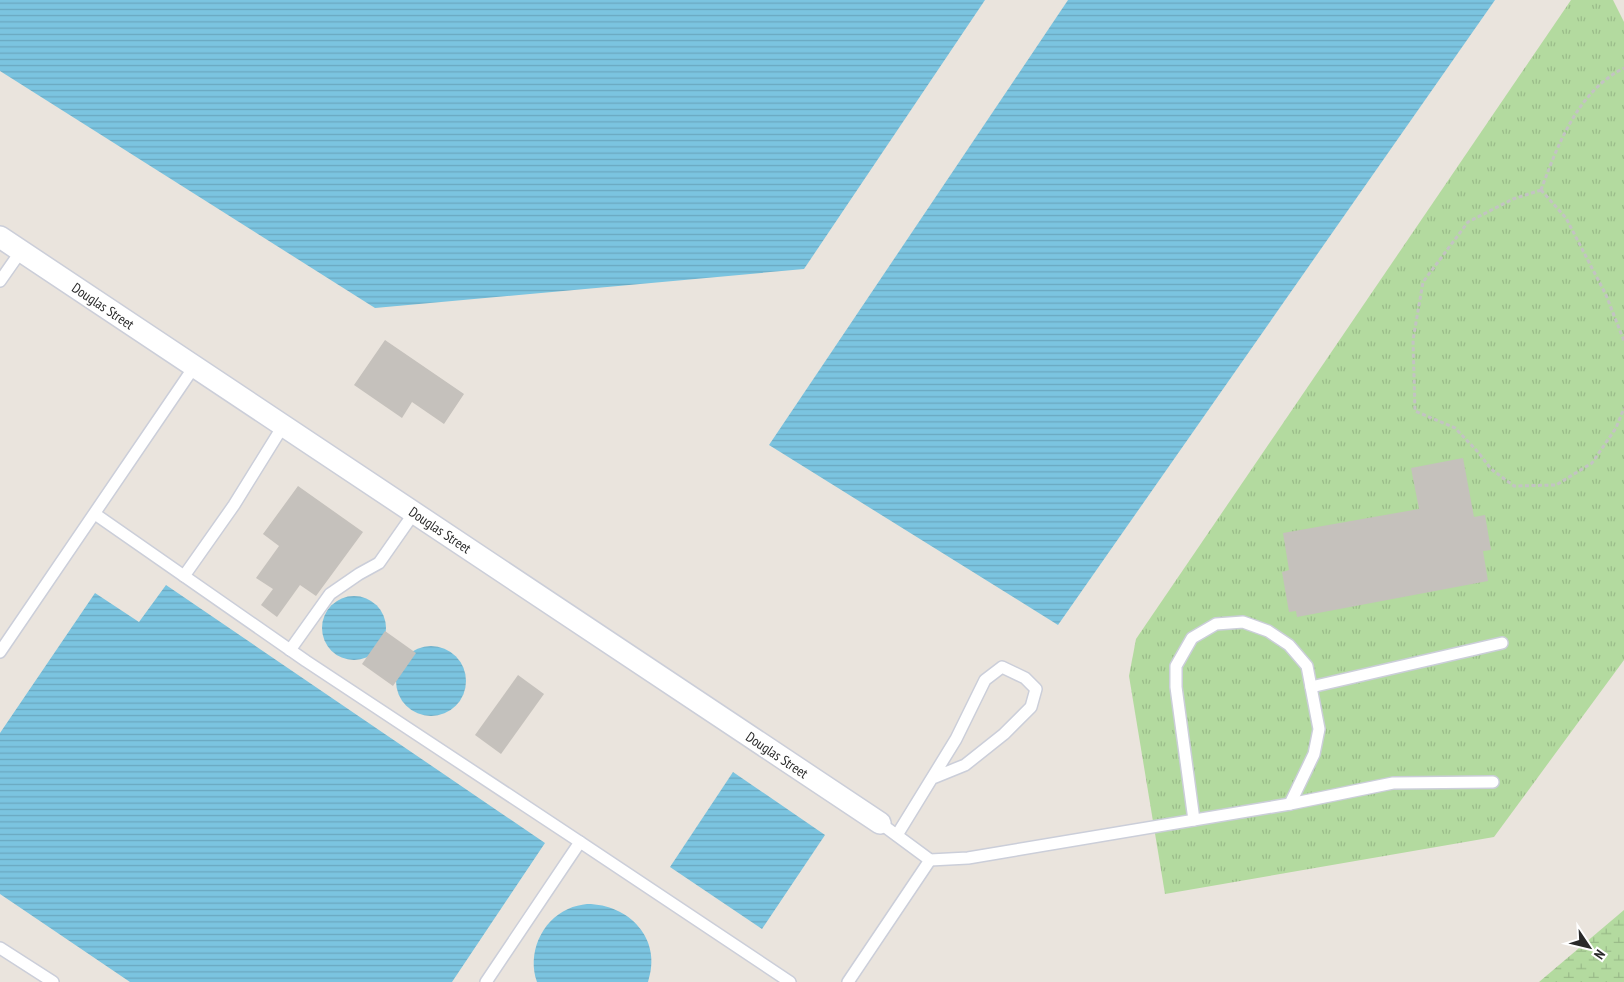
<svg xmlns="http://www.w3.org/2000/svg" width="1624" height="982" viewBox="0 0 1624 982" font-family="'PT Sans Narrow',sans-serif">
<defs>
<pattern id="wetland-marsh" width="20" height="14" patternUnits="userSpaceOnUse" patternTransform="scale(1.25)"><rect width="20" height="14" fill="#b3da9f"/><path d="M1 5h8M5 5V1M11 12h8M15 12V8" fill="none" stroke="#9abb89"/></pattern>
<pattern id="park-tufts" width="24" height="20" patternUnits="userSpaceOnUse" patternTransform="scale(1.25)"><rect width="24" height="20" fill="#b3da9f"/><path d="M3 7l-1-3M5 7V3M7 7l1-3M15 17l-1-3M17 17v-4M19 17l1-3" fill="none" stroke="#9abb89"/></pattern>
<pattern id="water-rules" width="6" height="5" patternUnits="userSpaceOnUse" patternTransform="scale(1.25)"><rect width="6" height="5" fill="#7bc4e0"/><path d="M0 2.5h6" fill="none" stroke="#6aa8c0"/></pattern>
</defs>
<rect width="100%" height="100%" fill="#eae4dd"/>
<path fill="url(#wetland-marsh)" d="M1624 910V982H1539Z"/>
<path fill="url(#park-tufts)" d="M1571 0H1613L1624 22V660L1494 837 1165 894 1129 676 1136 639Z"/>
<g fill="url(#water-rules)">
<path d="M0 0H985L804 269 375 308 0 71Z"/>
<path d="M1068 0H1495L1058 625 769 445Z"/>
<path d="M166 585 545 843 452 982H130L0 894V733L95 593 139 622Z"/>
<circle cx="354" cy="628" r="32"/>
<circle cx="431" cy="681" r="35"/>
<path d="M733 772 825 835 762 929 670 867Z"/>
<path d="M587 904C629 904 663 939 648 982H537C527 954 541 921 568 909 574 906 581 905 587 904Z"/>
</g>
<g fill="#c5c1bc">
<path d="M385 340 464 394 444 424 412 402 402 418 354 385Z"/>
<path d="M1463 458 1474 517 1485 515 1491 550 1483 551 1488 581 1297 617 1296 611 1289 612 1282 572 1289 570 1283 533 1419 509 1411 468Z"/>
<path d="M298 486 363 532 316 596 300 585 277 617 261 605 273 589 256 578 279 546 263 534Z"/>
<path d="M385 631 416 653 393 686 362 664Z"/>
<path d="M518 675 544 694 501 754 475 735Z"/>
</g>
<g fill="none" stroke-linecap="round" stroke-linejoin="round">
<g stroke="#cbced9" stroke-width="14">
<g id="lane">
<path d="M0 281 21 251"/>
<path d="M95 514 306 661 580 842"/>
<path d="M184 576 234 505 283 426"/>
<path d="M290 650 330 594 359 574 379 563 414 513"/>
<path d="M0 652 194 367"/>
<path d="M1311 687 1502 643"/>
<path d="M1194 820 1176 687V666L1192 638 1216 624 1243 622 1268 631 1289 645 1307 666 1319 729 1314 754 1290 804"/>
<path d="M880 823 930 860 968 858 1290 804 1393 783 1493 782"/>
<path d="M897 835 956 739 985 680 1002 667 1025 678 1036 689 1031 707 1004 734 965 765 933 778"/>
<path d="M0 948 53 982"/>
<path d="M486 982 580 842 790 982"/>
<path d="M848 982 930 860"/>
</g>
</g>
<g stroke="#cbced9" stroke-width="24">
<path id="street" d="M0 237 880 823"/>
</g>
<g stroke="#c3c3c3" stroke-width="3" stroke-dasharray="4 2.5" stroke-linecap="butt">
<path d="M1541 190 1513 199 1468 222 1423 282 1413 340 1415 411 1455 428 1478 452 1491 469 1514 486 1556 485 1592 463 1616 428 1624 408"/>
<path d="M1541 190 1566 218 1606 295 1624 341"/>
<path d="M1541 190C1558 144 1578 91 1624 68"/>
</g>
<use href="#lane" stroke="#fff" stroke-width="11"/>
<use href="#street" stroke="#fff" stroke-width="21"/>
</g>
<g text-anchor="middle" stroke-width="4" stroke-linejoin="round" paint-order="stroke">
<g font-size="14" fill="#292929" stroke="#fff">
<text transform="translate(103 306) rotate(34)" y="5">Douglas Street</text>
<text transform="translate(440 530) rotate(34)" y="5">Douglas Street</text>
<text transform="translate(777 755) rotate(34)" y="5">Douglas Street</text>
</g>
</g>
<g transform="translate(1589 947) rotate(125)" stroke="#ffffff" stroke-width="4" paint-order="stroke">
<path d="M0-4L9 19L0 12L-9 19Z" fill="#292929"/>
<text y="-8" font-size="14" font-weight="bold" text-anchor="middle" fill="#292929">N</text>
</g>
</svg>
